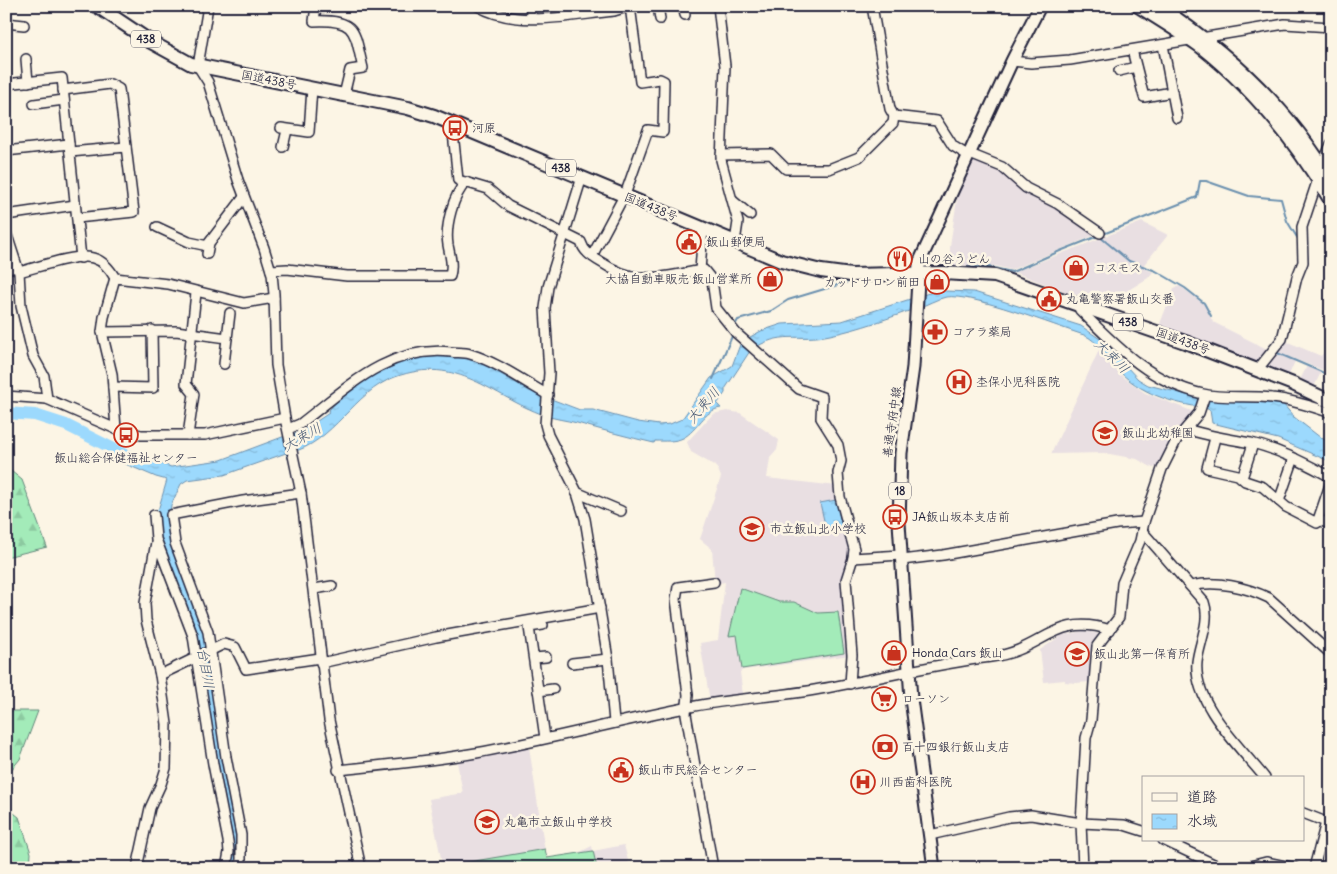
<svg xmlns="http://www.w3.org/2000/svg" width="1337" height="874" viewBox="0 0 1337 874" font-family="Delius,'Klee One',sans-serif">
<defs>
<pattern id="forest-firs" width="22" height="20" patternUnits="userSpaceOnUse" patternTransform="scale(1.25)"><rect width="22" height="20" fill="#a3ebb9"/><path d="M5 1l3.5 6h-7zM16 11l3.5 6h-7z" fill="#8cc9a0"/></pattern>
<pattern id="water-ripples" width="26" height="14" patternUnits="userSpaceOnUse" patternTransform="scale(1.25)"><rect width="26" height="14" fill="#9cd9fd"/><path d="M2 4q2-2 4 0t4 0M15 11q2-2 4 0t4 0" fill="none" stroke="#86bada"/></pattern>
</defs>
<rect width="100%" height="100%" fill="#fcf5e5"/>
<filter id="ink" filterUnits="userSpaceOnUse"><feTurbulence type="fractalNoise" baseFrequency=".02" numOctaves="2"/><feDisplacementMap in="SourceGraphic" scale="10" xChannelSelector="R" yChannelSelector="G"/><feConvolveMatrix kernelMatrix="1 2 1 2 8 2 1 2 1" color-interpolation-filters="sRGB"/></filter>
<g filter="url(#ink)">
<g fill="#e9dfe2">
<path d="M971 159 997 169 1028 194 1055 208 1095 235 1011 270 996 266 950 265V246L959 186Z"/>
<path d="M1142 222 1168 235 1142 267 1153 272 1148 278 1127 291 1117 292 1110 309 1014 272Z"/>
<path d="M1180 286 1204 304 1213 322 1269 350 1259 363 1159 326 1174 288Z"/>
<path d="M1283 340 1321 356 1331 343V373L1276 352Z"/>
<path d="M1099 350 1122 376 1145 393 1194 412 1169 441 1160 466 1153 468 1137 459 1104 453 1051 454Z"/>
<path d="M1275 353 1295 361 1289 375 1265 365Z"/>
<path d="M1307 366 1321 372 1314 387 1300 380Z"/>
<path d="M727 411 740 413 779 440 777 450 770 458 767 478 837 486 852 545 848 572 850 655 743 670 740 672 743 696 710 701 700 643 718 640 725 582 715 584 712 549 700 539 721 477 717 467 691 452 687 442 713 414Z"/>
<path d="M1083 631 1097 633 1099 637 1091 644 1090 682 1076 683 1065 682V680L1044 682 1040 650 1062 635Z"/>
<path d="M529 747 546 858 574 855 592 846 593 851 624 845 630 868H443L429 799 463 793 457 762Z"/>
</g>
<g fill="#a3ebb9" stroke="#62867a">
<path d="M740 588 779 602H794L818 613 838 612 844 653 742 669 737 635 729 636Z"/>
<path d="M545 849 547 858 593 851 597 868H464L463 863Z"/>
</g>
<g fill="url(#forest-firs)" stroke="#62867a">
<path d="M6 467 22 480 47 547 6 557Z"/>
<path d="M6 711H38L20 759 6 776Z"/>
<path d="M6 807 19 817 31 853 30 868H6Z"/>
</g>
<g fill="url(#water-ripples)" stroke="#6b90af">
<path d="M945 291 974 292 1081 326 1103 341 1138 379 1148 385 1204 399 1268 401 1283 404 1294 417 1321 438 1331 442V462L1278 439 1212 423 1210 410 1205 408C1172 403 1140 394 1116 368 1106 356 1098 341 1084 335 1055 326 972 293 946 297 936 299 927 305 917 308 889 318 860 329 830 335 799 342 781 329 750 351L725 389V393L717 404 721 408C704 410 698 430 683 438 675 442 664 441 655 441L654 443C628 437 602 430 577 423 566 420 554 419 544 415 491 396 458 354 395 377 353 392 334 443 289 453L290 459H288L286 453 224 475 187 480 181 484 171 505 168 529 158 530 157 514 167 480 156 477 116 460 123 448 139 455V458L149 459 171 467 221 460 285 436 299 433 329 413 328 411 347 391 382 367 424 355H444L469 358 480 362 530 391 580 410H593L638 422 659 425 670 424 682 419 711 378 732 366 741 342 761 331 782 324 842 321 929 293Z"/>
<path d="M836 500 842 526 826 529 820 503Z"/>
</g>
<g fill="none" stroke-linecap="round" stroke-linejoin="round">
<g stroke="#6b90af" stroke-width="2">
<path d="M1099 236 1129 261 1156 271 1185 288 1204 303 1211 316"/>
<path d="M947 267H989L1012 272 1060 251 1197 197 1200 181H1206L1249 196 1281 199 1287 221 1298 239"/>
<path d="M735 325 738 320 771 311 788 300 851 281"/>
<path d="M1275 352 1331 376"/>
<path d="M713 379 733 334"/>
</g>
<g stroke="#9cd9fd" stroke-width="12">
<path d="M6 413 35 415 66 425 134 459"/>
<path d="M162 513 164 533 199 630 235 840 232 868"/>
</g>
<g stroke="#22223b" stroke-width="12">
<g id="minor">
<path d="M208 6 198 66 208 82 238 180 264 248 272 274 274 294 276 365 285 418 301 493 329 720 361 868"/>
<path d="M316 6 314 21C358 19 354 32 363 68L350 70 344 95"/>
<path d="M478 6C518 29 571 15 614 11L630 6"/>
<path d="M530 6 531 14"/>
<path d="M658 6 660 19"/>
<path d="M683 6 685 15"/>
<path d="M718 6 725 66 721 160 738 222 735 242"/>
<path d="M872 6 890 109 894 116 937 121 953 146 969 156"/>
<path d="M1326 6 1331 11"/>
<path d="M6 23 24 25"/>
<path d="M1163 45 1177 118"/>
<path d="M1132 50 1144 97 1172 92"/>
<path d="M26 59 28 82"/>
<path d="M1012 61 1031 63 1070 60 1285 24 1331 27"/>
<path d="M1119 71 1136 67"/>
<path d="M6 84 62 78 81 258"/>
<path d="M63 90 110 84 119 89 134 212 77 218"/>
<path d="M34 104 64 100"/>
<path d="M452 123 458 180 488 189 508 206 581 242C584 252 591 256 599 261 640 288 660 276 704 270L712 280 716 308 736 333 799 389 822 397 821 418 838 445 841 461 838 473 840 497 854 549 853 558 901 555"/>
<path d="M281 128 309 132 312 88"/>
<path d="M283 147 287 130"/>
<path d="M6 151 69 144"/>
<path d="M70 152 126 147"/>
<path d="M970 154 1002 167 1026 188 1058 204 1100 233"/>
<path d="M721 155 771 154 786 169H829L859 157 893 123 894 116"/>
<path d="M1322 166 1331 144"/>
<path d="M582 177 548 287 545 308 549 373 545 424 548 435 576 490 585 519 608 659 614 722"/>
<path d="M733 201 750 215"/>
<path d="M6 215 75 205"/>
<path d="M157 227 189 242 208 246"/>
<path d="M6 232 19 272 21 306 33 356 44 376 47 399"/>
<path d="M207 254 209 243 244 197"/>
<path d="M592 256 626 192 648 130 663 132 664 81 660 79 640 82 630 6"/>
<path d="M6 269 17 267"/>
<path d="M271 270 287 269 347 276H450C453 264 450 256 448 245 445 226 453 195 466 182"/>
<path d="M700 271 703 228"/>
<path d="M19 272C36 268 76 253 93 258 104 261 110 269 115 278L168 284 244 303 274 298"/>
<path d="M115 278 104 317 102 332 112 374 116 429"/>
<path d="M1078 305 1080 310C1117 347 1150 382 1203 394 1225 399 1249 395 1272 398 1292 400 1311 406 1331 413"/>
<path d="M102 332 176 331 227 338"/>
<path d="M224 364 230 313"/>
<path d="M1258 369 1282 339 1297 277 1303 262 1302 227 1318 179"/>
<path d="M113 387 153 388 152 330"/>
<path d="M6 396 47 399 116 429 141 435H205L285 418"/>
<path d="M288 429 300 424C346 389 388 345 451 352 457 353 464 352 470 354 497 362 523 381 548 395"/>
<path d="M1186 429C1208 436 1229 439 1251 443 1279 449 1306 464 1331 477"/>
<path d="M188 435 194 394 186 384 196 293"/>
<path d="M1215 438 1207 468 1238 475 1245 481 1263 487 1286 507 1317 523 1331 482"/>
<path d="M1242 478 1253 444"/>
<path d="M576 492 621 511"/>
<path d="M1279 501 1294 458"/>
<path d="M154 515 156 539 193 636 213 764 228 841 229 852 226 868"/>
<path d="M1318 520 1331 524"/>
<path d="M1142 531 1204 602C1211 621 1199 643 1197 662 1193 704 1241 748 1265 778"/>
<path d="M902 560 943 555 1117 524 1144 522"/>
<path d="M1191 586C1216 580 1246 587 1269 598L1331 654"/>
<path d="M314 589 332 586"/>
<path d="M543 625 529 627 545 738"/>
<path d="M534 658 546 657"/>
<path d="M321 663 436 637 600 608"/>
<path d="M572 663 608 659"/>
<path d="M160 675 224 644 235 647 246 669 320 658"/>
<path d="M850 684 852 655 846 580 853 558"/>
<path d="M538 691 553 689"/>
<path d="M338 770C384 765 431 761 476 753 548 740 618 721 690 707 733 698 777 697 820 689 877 679 933 664 991 657 1043 651 1054 612 1110 630"/>
<path d="M1303 813 1326 822 1330 821"/>
<path d="M930 835 1009 817 1031 815 1081 823 1124 825 1143 831"/>
<path d="M1163 840 1220 867 1250 866 1266 862 1295 868"/>
<path d="M137 868 150 808 161 784 166 768 167 724 160 675 146 620 145 603 156 542"/>
<path d="M241 868V835L226 757 208 632 175 543 171 515 243 501 301 493"/>
<path d="M713 868 686 714 688 695 676 599 678 587 714 582"/>
<path d="M1083 868 1081 823 1086 738 1091 720 1097 646 1119 617 1122 583 1140 541 1144 522 1162 469 1177 439 1199 413 1205 395"/>
<path d="M1314 868 1326 822"/>
</g>
</g>
<g stroke="#22223b" stroke-width="15">
<path id="major" d="M934 868 911 699 899 523 901 453 913 367 919 263 1012 61 1040 6"/>
</g>
<g stroke="#22223b" stroke-width="16">
<g id="highway">
<path d="M97 6 151 42 191 64 408 108 434 116 781 261 821 271 851 275 943 273 995 276 1185 342 1293 384 1331 402"/>
<path d="M1138 6C1159 19 1180 32 1200 46 1253 88 1297 143 1331 201"/>
<path d="M1158 6C1226 51 1290 110 1331 181"/>
</g>
</g>
<use href="#minor" stroke="#fcf5e5" stroke-width="9"/>
<use href="#major" stroke="#fcf5e5" stroke-width="11"/>
<use href="#highway" stroke="#fcf5e5" stroke-width="12"/>
</g>
</g>
<defs>
<g id="bus-ring" transform="scale(1.25)"><circle r="9.5" fill="#fcf5e5" stroke="#c8321e" stroke-width="1.5"/><path d="M-5-6H5V4H4V6H2V4H-2V6H-4V4H-5ZM-3.5-4V0h7V-4ZM-3.5 1.2v1.5H-2V1.2ZM2 1.2v1.5H3.5V1.2Z" fill="#c8321e"/></g>
<g id="civic-ring" transform="scale(1.25)"><circle r="9.5" fill="#fcf5e5" stroke="#c8321e" stroke-width="1.5"/><path d="M-.6-6.5H3V-4.5H.6V-3L4-1V1h2V6H-6V1h2V-1L-.6-3ZM-1.2 2.5V6h2.4V2.5Z" fill="#c8321e"/></g>
<g id="restaurant-ring" transform="scale(1.25)"><circle r="9.5" fill="#fcf5e5" stroke="#c8321e" stroke-width="1.5"/><path d="M-5-6h1v4h1v-4h1v4h1v-4h1v5L-1.5 .5V6h-2V.5L-5-1ZM5-6V6H3V1.5H1.5Q1.5-4 5-6Z" fill="#c8321e"/></g>
<g id="shop-ring" transform="scale(1.25)"><circle r="9.5" fill="#fcf5e5" stroke="#c8321e" stroke-width="1.5"/><path d="M-5-2.5h2.3a2.7 3.5 0 0 1 5.4 0H5L5.5 6h-11ZM-1.5-2.5h3a1.5 2.3 0 0 0-3 0Z" fill="#c8321e"/></g>
<g id="pharmacy-ring" transform="scale(1.25)"><circle r="9.5" fill="#fcf5e5" stroke="#c8321e" stroke-width="1.5"/><path d="M-2-6h4v4h4v4h-4v4h-4v-4h-4v-4h4Z" fill="#c8321e"/></g>
<g id="hospital-ring" transform="scale(1.25)"><circle r="9.5" fill="#fcf5e5" stroke="#c8321e" stroke-width="1.5"/><path d="M-5-5h3v3.5h4V-5h3V5h-3V1.5h-4V5h-3Z" fill="#c8321e"/></g>
<g id="school-ring" transform="scale(1.25)"><circle r="9.5" fill="#fcf5e5" stroke="#c8321e" stroke-width="1.5"/><path d="M0-5L7-2L0 1L-7-2ZM-4 1L0 2.5L4 1V4Q0 6-4 4Z" fill="#c8321e"/></g>
<g id="supermarket-ring" transform="scale(1.25)"><circle r="9.5" fill="#fcf5e5" stroke="#c8321e" stroke-width="1.5"/><path d="M-6-5.5h2.5l.6 2H6L4.5 2H-2.5L-4.4-4H-6ZM-1.5 3.2a1.3 1.3 0 1 0 .1 0ZM3 3.2a1.3 1.3 0 1 0 .1 0Z" fill="#c8321e"/></g>
<g id="bank-ring" transform="scale(1.25)"><circle r="9.5" fill="#fcf5e5" stroke="#c8321e" stroke-width="1.5"/><path d="M-6-4H6V4H-6ZM0-2.3a2.3 2.3 0 1 0 0 4.6a2.3 2.3 0 1 0 0-4.6Z" fill="#c8321e"/></g>
</defs>
<g fill-rule="evenodd">
<use href="#bus-ring" x="455" y="128"/>
<use href="#civic-ring" x="689" y="242"/>
<use href="#restaurant-ring" x="900" y="259"/>
<use href="#shop-ring" x="1076" y="268"/>
<use href="#shop-ring" x="770" y="279"/>
<use href="#shop-ring" x="937" y="282"/>
<use href="#civic-ring" x="1049" y="299"/>
<use href="#pharmacy-ring" x="935" y="332"/>
<use href="#hospital-ring" x="959" y="382"/>
<use href="#school-ring" x="1105" y="433"/>
<use href="#bus-ring" x="126" y="435"/>
<use href="#bus-ring" x="895" y="517"/>
<use href="#school-ring" x="752" y="529"/>
<use href="#shop-ring" x="894" y="653"/>
<use href="#school-ring" x="1077" y="654"/>
<use href="#supermarket-ring" x="884" y="699"/>
<use href="#bank-ring" x="885" y="747"/>
<use href="#civic-ring" x="621" y="770"/>
<use href="#hospital-ring" x="863" y="782"/>
<use href="#school-ring" x="487" y="822"/>
</g>
<g text-anchor="middle" stroke-width="5" stroke-linejoin="round" paint-order="stroke">
<g fill="#fcf5e5" stroke="#63616e" stroke-width="1">
<rect x="131" y="30.5" width="30" height="17" rx="4"/>
<rect x="546" y="159.5" width="30" height="17" rx="4"/>
<rect x="1113" y="313.5" width="30" height="17" rx="4"/>
<rect x="889" y="482.5" width="22" height="17" rx="4"/>
</g>
<g font-size="11" font-weight="bold" fill="#22223b">
<text x="146" y="43">438</text>
<text x="561" y="172">438</text>
<text x="1128" y="326">438</text>
<text x="900" y="495">18</text>
</g>
<g font-size="12" fill="#22223b" stroke="#fcf5e5">
<text transform="translate(269 80) rotate(11)" y="4">国道438号</text>
<text transform="translate(651 207) rotate(22)" y="4">国道438号</text>
<text transform="translate(1183 341) rotate(20)" y="4">国道438号</text>
<text transform="translate(892 422) rotate(-82)" y="4">善通寺府中線</text>
</g>
<g font-size="12" fill="#22223b" stroke="#fcf5e5" text-anchor="start">
<text x="472" y="132">河原</text>
<text x="706" y="246">飯山郵便局</text>
<text x="918" y="263">山の谷うどん</text>
<text x="1094" y="272">コスモス</text>
<text x="752" y="283" text-anchor="end">大協自動車販売 飯山営業所</text>
<text x="920" y="286" text-anchor="end">カットサロン前田</text>
<text x="1066" y="303">丸亀警察署飯山交番</text>
<text x="952" y="336">コアラ薬局</text>
<text x="976" y="386">杢保小児科医院</text>
<text x="1122" y="437">飯山北幼稚園</text>
<text x="126" y="462" text-anchor="middle">飯山総合保健福祉センター</text>
<text x="912" y="521">JA飯山坂本支店前</text>
<text x="770" y="533">市立飯山北小学校</text>
<text x="912" y="657">Honda Cars 飯山</text>
<text x="1094" y="658">飯山北第一保育所</text>
<text x="902" y="703">ローソン</text>
<text x="902" y="751">百十四銀行飯山支店</text>
<text x="638" y="774">飯山市民総合センター</text>
<text x="880" y="786">川西歯科医院</text>
<text x="504" y="826">丸亀市立飯山中学校</text>
</g>
<g font-size="14" font-style="italic" fill="#475975" stroke="#fcf5e5">
<text transform="translate(1112 356) rotate(45)" y="5">大束川</text>
<text transform="translate(703 405) rotate(-49)" y="5">大束川</text>
<text transform="translate(302 437) rotate(-30)" y="5">大束川</text>
<text transform="translate(206 668) rotate(80)" y="5">台目川</text>
</g>
</g>
<rect width="1337" height="874" fill="none" stroke="#fcf5e5" stroke-width="25"/>
<rect x="12" y="12" width="1312" height="849" fill="none" stroke="#22223b" stroke-width="2" filter="url(#ink)"/>
<rect x="1142" y="776" width="162" height="65" fill="#fcf5e5" stroke="#a5a1a1"/>
<rect x="1152" y="793" width="25" height="8" fill="#fcf5e5" stroke="#a5a1a1"/>
<text x="1187" y="802" font-size="15" fill="#22223b">道路</text>
<rect x="1152" y="814" width="25" height="15" fill="url(#water-ripples)" stroke="#a5a1a1"/>
<text x="1187" y="826" font-size="15" fill="#22223b">水域</text>
</svg>
